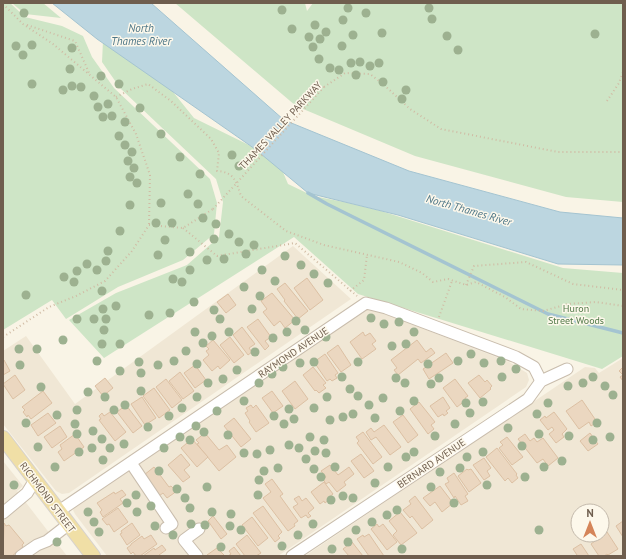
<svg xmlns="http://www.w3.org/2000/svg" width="626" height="559" viewBox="0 0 626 559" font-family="'PT Sans',sans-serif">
<rect width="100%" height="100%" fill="#f9f4e6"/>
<g fill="#f0e7d5" fill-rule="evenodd">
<path d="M293 246 351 299 69 493 62 494 56 491 3 424V351L26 336 75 404Z"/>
<path d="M365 310H375L509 362 527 373 529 380 526 387 278 556H107L75 514 73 510 75 506Z"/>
<path d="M623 358V556H305L585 367 595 368 599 373ZM578 511H602V535H578Z"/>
<path d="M3 461 23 486 17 491 67 556H3Z"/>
</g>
<g fill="#cee5c6">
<path d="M3 3H10L25 17 62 26 83 36 92 57 114 88 210 179 217 203 214 234 183 260 118 287 66 319 52 300 3 330Z"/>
<path d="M12 3H43L61 18 25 14Z"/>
<path d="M175 3H305L307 11 313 3H623V202L566 197 415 156 296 106Z"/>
<path d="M103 41 165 82 194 118 261 151 280 165 288 184 313 196 344 202 381 211 563 268 623 273V356L602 369 358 294 294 237 104 358 69 320 116 293 187 265 219 237 223 202 216 179 120 88 102 62Z"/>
</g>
<path fill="#bcd6e0" stroke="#a4c4d1" d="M52 3H151L284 120 409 171 560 212 623 218V265L558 264 398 215 308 193 255 149 97 39Z"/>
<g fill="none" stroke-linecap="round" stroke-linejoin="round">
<path stroke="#a4c4d1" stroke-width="3.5" d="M308 193 327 204 548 314 623 333"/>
</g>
<g fill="#ebd7c0" stroke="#dcc0a3">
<path d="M307 278 323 300 310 310 294 288Z"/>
<path d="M285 283 308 311 298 319 284 301 285 300 277 289Z"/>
<path d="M272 293 295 320 285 328 280 321 274 326 263 312 267 309 261 301Z"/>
<path d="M228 294 236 305 226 313 217 302Z"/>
<path d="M258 319 271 337 265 341 269 346 265 350 247 327Z"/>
<path d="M242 327 255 344 249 348 252 352 248 355 233 335Z"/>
<path d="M363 332 365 336 370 333 376 341 372 344 376 349 362 359 350 342Z"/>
<path d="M230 337 244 355 234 363 220 345Z"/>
<path d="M213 340 230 360 220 369 218 366 212 371 203 360 209 355 206 351 209 349 206 346Z"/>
<path d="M417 340 426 352 431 348 435 353 421 363 418 359 398 375 394 370 397 368 391 360Z"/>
<path d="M338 345 351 365 341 372 327 353Z"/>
<path d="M446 353 453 363 429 379 423 369Z"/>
<path d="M325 354 338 373 335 375 337 378 332 381 330 379 327 381 314 362Z"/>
<path d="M4 360 10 371 3 375V361Z"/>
<path d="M195 365 206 380 195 388 184 373Z"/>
<path d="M313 367 326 383 323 385 326 388 319 393 316 390 315 391 303 375Z"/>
<path d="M623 367V381L620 377 623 375 619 371Z"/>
<path d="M180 372 194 391 183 399 169 381Z"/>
<path d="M15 375 25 390 13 399 3 384Z"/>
<path d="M479 375 485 382 487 380 492 386 490 388 491 389 480 398 468 383Z"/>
<path d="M105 378 113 388 103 396 95 386Z"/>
<path d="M166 379 182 400 172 408 156 387Z"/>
<path d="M455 379 468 396 465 398 466 400 457 407 443 388Z"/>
<path d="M295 381 308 399 295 409 282 391Z"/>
<path d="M154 388 170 410 159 418 143 396Z"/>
<path d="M43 391 52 403 31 419 28 415 27 417 23 412 25 410 22 407Z"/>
<path d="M272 391 283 406 273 413 262 398Z"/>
<path d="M142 397 156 418 145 425 131 404Z"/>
<path d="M443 397 450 408 446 411 448 413 444 416 443 414 438 417 430 406Z"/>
<path d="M582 400 597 422 591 426 589 422 579 429 566 411Z"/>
<path d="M419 402 435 422 431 425 434 429 428 434 410 409Z"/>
<path d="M126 405 142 426 133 433 117 412Z"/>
<path d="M251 405 253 408 256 405 269 423 256 432 249 422 250 421 245 413 248 411 246 408Z"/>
<path d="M110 412 126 432 115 441 99 420 101 419 99 416 102 413 104 416Z"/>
<path d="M554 412 567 429 562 434 564 437 556 443 549 434 554 430 552 427 548 430 540 420 545 416 546 418Z"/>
<path d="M48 413 56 423 38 436 31 425Z"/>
<path d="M403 415 418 435 408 443 393 422Z"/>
<path d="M234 418 251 439 241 447 224 426Z"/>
<path d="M384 425 401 447 390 455 376 437 371 440 366 432 371 428 374 432Z"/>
<path d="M60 426 67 437 52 448 44 437Z"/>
<path d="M363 432 382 457 373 464 357 443 359 441 356 437Z"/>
<path d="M205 433 219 450 227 445 236 457 219 471 197 444 199 443 196 440Z"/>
<path d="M590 433 598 444 588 451 580 441Z"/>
<path d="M75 434 84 447 64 461 58 452 62 449 60 445Z"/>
<path d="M525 434 530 441 534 438 537 442 543 438 558 458 548 466 543 459 537 463 518 439Z"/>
<path d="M507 437 523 457 512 465 499 448 503 445 500 442Z"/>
<path d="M192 439 208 457 197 467 181 448Z"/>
<path d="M497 448 517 474 516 475 518 478 512 483 508 478 505 481 486 457Z"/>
<path d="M181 454 190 465 184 470 190 477 183 482 168 465Z"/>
<path d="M361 454 374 471 364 478 351 461Z"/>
<path d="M484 458 491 468 487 471 490 476 484 480 473 465Z"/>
<path d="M330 465 338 475 349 467 354 474 344 482 346 485 337 492 329 482 326 484 323 479 326 477 321 471Z"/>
<path d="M154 467 169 487 171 486 173 488 174 487 177 491 167 498 163 493 159 496 144 475Z"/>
<path d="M467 469 468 470 471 469 481 483 469 492 458 476Z"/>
<path d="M454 473 468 494 465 496 468 501 461 505 455 496 454 498 445 484 449 482 447 478Z"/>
<path d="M272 479 283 494 280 496 298 521 294 524 295 526 288 531 263 498 271 492 265 484Z"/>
<path d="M324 482 333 494 328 498 330 499 325 503 324 501 320 504 311 492Z"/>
<path d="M440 486 453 503 442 512 435 502 430 506 423 498Z"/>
<path d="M122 490 126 495 120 499 123 503 103 517 100 512 102 510 97 503 114 492 115 494Z"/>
<path d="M299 496 302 501 306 498 314 508 308 513 311 516 308 518 306 515 301 518 293 507 298 504 294 499Z"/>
<path d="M415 496 433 520 422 529 412 516 410 518 403 510 411 504 409 501Z"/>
<path d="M263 506 282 532 278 536 280 538 275 542 253 513Z"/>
<path d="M118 508 128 522 114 532 109 524 107 525 102 519Z"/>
<path d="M400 512 417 533 401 545 393 535 397 531 389 521Z"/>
<path d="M213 516 227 534 221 539 208 521Z"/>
<path d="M252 517 268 538 258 546 242 525Z"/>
<path d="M623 521V537L616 526Z"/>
<path d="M4 523 6 526 9 525 24 543 22 545 23 547 12 556H3Z"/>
<path d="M132 523 140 535 127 545 120 534 122 533 121 531Z"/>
<path d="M377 524 379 527 383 524 397 542 387 550 371 529Z"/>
<path d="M602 531 604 534 607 532 618 549 608 555 607 554 604 556H599L591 544 595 541 590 535H602Z"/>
<path d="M369 534 384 556H369L357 539 363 535 364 537Z"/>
<path d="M151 535 157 544 140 556H136L133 552 131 554 127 548 131 545V544L142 536 144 539Z"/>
<path d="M247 535 261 553 256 556H245L236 544Z"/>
<path d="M352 542 363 556H349L343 549Z"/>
<path d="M581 544 589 556H576L577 555 573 549Z"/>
<path d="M162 545 166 550 159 555 160 556H143L154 548 155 550Z"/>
<path d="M234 547 241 556H228L231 554 229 551Z"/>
<path d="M217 548 225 556H208L207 555Z"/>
</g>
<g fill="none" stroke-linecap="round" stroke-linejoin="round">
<g stroke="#c9bdad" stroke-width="13">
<g id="minor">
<path d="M131 463 172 524 166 528"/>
<path d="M59 511 366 303 386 308 516 357 534 367 541 381"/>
<path d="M3 513 27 493 35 480"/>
<path d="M21 556 37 545 47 541 69 524"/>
<path d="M197 556 184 540 199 529"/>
<path d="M292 556 528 399 541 381 567 369"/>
</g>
</g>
<g stroke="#d7d2cd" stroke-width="16">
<path id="major" d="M3 438 93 556"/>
</g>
<g stroke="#d0bba4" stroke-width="2" stroke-dasharray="1 3" stroke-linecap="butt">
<path d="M3 4 23 24 53 44 116 97 136 134 150 175 149 225"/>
<path d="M27 25 75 41 90 75"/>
<path d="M324 87 345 73 370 74 383 84 410 109 441 129 558 152H623"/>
<path d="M116 97 132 89 148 84 171 101 211 139 219 153 217 171C234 172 236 181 241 196L286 231 324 245 399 262 422 273 433 282 448 279 466 285 476 282 505 297 521 309 543 311 568 304 596 302 623 306"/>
<path d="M607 101 619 83 623 72"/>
<path d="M149 225 183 228 213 209"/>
<path d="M183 228 217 256 295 243 357 296"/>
<path d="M466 285 474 266 526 262 573 284 623 290"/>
<path d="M350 291 364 280 367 255"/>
<path d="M439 317 452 281"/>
<path d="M3 337 49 307 76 296 105 281 132 251 149 225"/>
</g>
<use href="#minor" stroke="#fff" stroke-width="11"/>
<use href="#major" stroke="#f0dfa6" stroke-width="14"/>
<path stroke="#d0bba4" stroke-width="2" stroke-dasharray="1 3" stroke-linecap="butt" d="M213 209 324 87"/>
</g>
<g fill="#9db190">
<circle cx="348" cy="8" r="4.5"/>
<circle cx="429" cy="8" r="4.5"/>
<circle cx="282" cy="10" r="4.5"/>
<circle cx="24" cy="13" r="4.5"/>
<circle cx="366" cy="13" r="4.5"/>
<circle cx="432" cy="19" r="4.5"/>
<circle cx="343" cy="20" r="4.5"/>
<circle cx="315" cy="25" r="4.5"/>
<circle cx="292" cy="29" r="4.5"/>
<circle cx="326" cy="32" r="4.5"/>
<circle cx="382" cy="33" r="4.5"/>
<circle cx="595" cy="34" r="4.5"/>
<circle cx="353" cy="35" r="4.5"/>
<circle cx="447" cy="36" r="4.5"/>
<circle cx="309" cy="37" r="4.5"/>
<circle cx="320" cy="39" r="4.5"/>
<circle cx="32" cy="45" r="4.5"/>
<circle cx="16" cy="46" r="4.5"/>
<circle cx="342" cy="46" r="4.5"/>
<circle cx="313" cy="47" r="4.5"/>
<circle cx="72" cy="48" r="4.5"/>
<circle cx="458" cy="50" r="4.5"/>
<circle cx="23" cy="55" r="4.5"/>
<circle cx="319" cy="59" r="4.5"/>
<circle cx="360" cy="62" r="4.5"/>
<circle cx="351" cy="63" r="4.5"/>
<circle cx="379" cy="63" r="4.5"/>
<circle cx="370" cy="66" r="4.5"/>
<circle cx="330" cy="68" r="4.5"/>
<circle cx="70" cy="69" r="4.5"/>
<circle cx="339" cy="70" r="4.5"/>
<circle cx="356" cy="75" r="4.5"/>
<circle cx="101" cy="76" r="4.5"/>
<circle cx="383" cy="82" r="4.5"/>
<circle cx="32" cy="84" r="4.5"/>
<circle cx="119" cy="84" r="4.5"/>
<circle cx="72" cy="86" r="4.5"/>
<circle cx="81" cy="87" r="4.5"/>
<circle cx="63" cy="90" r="4.5"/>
<circle cx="406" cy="90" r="4.5"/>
<circle cx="94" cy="96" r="4.5"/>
<circle cx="402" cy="99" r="4.5"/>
<circle cx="108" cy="104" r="4.5"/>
<circle cx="98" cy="107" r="4.5"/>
<circle cx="140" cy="108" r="4.5"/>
<circle cx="112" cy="116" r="4.5"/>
<circle cx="103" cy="117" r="4.5"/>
<circle cx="125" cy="122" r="4.5"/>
<circle cx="161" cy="134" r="4.5"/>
<circle cx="119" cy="136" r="4.5"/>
<circle cx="125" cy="145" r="4.5"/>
<circle cx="132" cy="152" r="4.5"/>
<circle cx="232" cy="155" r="4.5"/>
<circle cx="180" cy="157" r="4.5"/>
<circle cx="128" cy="161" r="4.5"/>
<circle cx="239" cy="166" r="4.5"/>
<circle cx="134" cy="168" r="4.5"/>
<circle cx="200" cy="174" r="4.5"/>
<circle cx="130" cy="177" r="4.5"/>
<circle cx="137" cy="183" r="4.5"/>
<circle cx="188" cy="194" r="4.5"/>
<circle cx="161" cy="203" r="4.5"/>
<circle cx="198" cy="204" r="4.5"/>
<circle cx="130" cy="205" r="4.5"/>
<circle cx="203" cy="218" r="4.5"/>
<circle cx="156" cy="223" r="4.5"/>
<circle cx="172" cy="223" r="4.5"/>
<circle cx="216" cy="224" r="4.5"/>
<circle cx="120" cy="231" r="4.5"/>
<circle cx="229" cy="234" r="4.5"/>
<circle cx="214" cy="239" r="4.5"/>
<circle cx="165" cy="240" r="4.5"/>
<circle cx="239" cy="242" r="4.5"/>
<circle cx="254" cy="245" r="4.5"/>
<circle cx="108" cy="251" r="4.5"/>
<circle cx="190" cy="252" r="4.5"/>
<circle cx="246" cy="254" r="4.5"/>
<circle cx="158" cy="255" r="4.5"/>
<circle cx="285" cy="256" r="4.5"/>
<circle cx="224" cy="259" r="4.5"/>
<circle cx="207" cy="260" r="4.5"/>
<circle cx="106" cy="261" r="4.5"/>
<circle cx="87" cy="264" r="4.5"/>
<circle cx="301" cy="265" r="4.5"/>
<circle cx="97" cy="270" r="4.5"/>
<circle cx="190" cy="270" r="4.5"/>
<circle cx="262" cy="270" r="4.5"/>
<circle cx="77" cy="271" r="4.5"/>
<circle cx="314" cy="274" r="4.5"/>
<circle cx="64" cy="277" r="4.5"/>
<circle cx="173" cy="279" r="4.5"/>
<circle cx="275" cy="281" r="4.5"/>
<circle cx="74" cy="282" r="4.5"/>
<circle cx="182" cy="282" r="4.5"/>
<circle cx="328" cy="283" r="4.5"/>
<circle cx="244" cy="287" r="4.5"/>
<circle cx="102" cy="291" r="4.5"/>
<circle cx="26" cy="295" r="4.5"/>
<circle cx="260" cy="296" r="4.5"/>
<circle cx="194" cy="302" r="4.5"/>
<circle cx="116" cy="306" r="4.5"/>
<circle cx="103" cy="309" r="4.5"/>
<circle cx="252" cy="309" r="4.5"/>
<circle cx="214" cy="310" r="4.5"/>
<circle cx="170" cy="313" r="4.5"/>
<circle cx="149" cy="315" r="4.5"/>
<circle cx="371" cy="318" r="4.5"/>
<circle cx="77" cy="319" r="4.5"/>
<circle cx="94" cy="319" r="4.5"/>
<circle cx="106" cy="319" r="4.5"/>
<circle cx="220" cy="319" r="4.5"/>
<circle cx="296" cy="321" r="4.5"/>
<circle cx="399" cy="322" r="4.5"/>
<circle cx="384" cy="324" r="4.5"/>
<circle cx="104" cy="330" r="4.5"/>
<circle cx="305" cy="330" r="4.5"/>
<circle cx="195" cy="332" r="4.5"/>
<circle cx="229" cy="332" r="4.5"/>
<circle cx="287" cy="332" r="4.5"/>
<circle cx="414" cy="332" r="4.5"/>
<circle cx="212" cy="336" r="4.5"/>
<circle cx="326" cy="337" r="4.5"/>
<circle cx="273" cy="338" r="4.5"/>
<circle cx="63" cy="340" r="4.5"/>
<circle cx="203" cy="343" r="4.5"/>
<circle cx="102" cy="344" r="4.5"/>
<circle cx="120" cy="344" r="4.5"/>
<circle cx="406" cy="344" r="4.5"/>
<circle cx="392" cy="346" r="4.5"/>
<circle cx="19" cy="349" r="4.5"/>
<circle cx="37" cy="349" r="4.5"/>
<circle cx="186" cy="351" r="4.5"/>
<circle cx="255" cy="352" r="4.5"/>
<circle cx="471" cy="354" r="4.5"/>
<circle cx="97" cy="361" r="4.5"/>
<circle cx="174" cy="361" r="4.5"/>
<circle cx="458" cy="361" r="4.5"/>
<circle cx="501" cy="361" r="4.5"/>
<circle cx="139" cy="362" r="4.5"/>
<circle cx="314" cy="362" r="4.5"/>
<circle cx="358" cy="362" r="4.5"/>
<circle cx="300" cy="363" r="4.5"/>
<circle cx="484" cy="363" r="4.5"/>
<circle cx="197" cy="364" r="4.5"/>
<circle cx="428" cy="364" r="4.5"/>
<circle cx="20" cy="365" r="4.5"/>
<circle cx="158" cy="365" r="4.5"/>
<circle cx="283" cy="367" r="4.5"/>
<circle cx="516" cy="369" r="4.5"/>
<circle cx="237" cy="370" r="4.5"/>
<circle cx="120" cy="371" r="4.5"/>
<circle cx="141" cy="373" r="4.5"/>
<circle cx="272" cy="374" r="4.5"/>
<circle cx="342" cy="377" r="4.5"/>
<circle cx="502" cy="377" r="4.5"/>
<circle cx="593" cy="377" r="4.5"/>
<circle cx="396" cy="378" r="4.5"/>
<circle cx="439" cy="378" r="4.5"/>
<circle cx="223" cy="379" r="4.5"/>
<circle cx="208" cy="383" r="4.5"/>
<circle cx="259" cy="383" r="4.5"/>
<circle cx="405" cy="383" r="4.5"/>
<circle cx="583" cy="383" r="4.5"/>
<circle cx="431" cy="384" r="4.5"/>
<circle cx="568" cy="386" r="4.5"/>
<circle cx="605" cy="386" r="4.5"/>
<circle cx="41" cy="387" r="4.5"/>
<circle cx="350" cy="389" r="4.5"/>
<circle cx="141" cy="391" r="4.5"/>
<circle cx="88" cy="392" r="4.5"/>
<circle cx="613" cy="395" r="4.5"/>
<circle cx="358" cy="396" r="4.5"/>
<circle cx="105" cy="397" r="4.5"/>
<circle cx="197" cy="397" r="4.5"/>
<circle cx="327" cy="397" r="4.5"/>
<circle cx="383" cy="398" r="4.5"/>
<circle cx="244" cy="401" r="4.5"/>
<circle cx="414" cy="401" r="4.5"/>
<circle cx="483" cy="402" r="4.5"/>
<circle cx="466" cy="403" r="4.5"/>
<circle cx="548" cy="403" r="4.5"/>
<circle cx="125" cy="405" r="4.5"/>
<circle cx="369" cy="405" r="4.5"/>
<circle cx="182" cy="408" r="4.5"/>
<circle cx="314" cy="408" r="4.5"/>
<circle cx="289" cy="409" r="4.5"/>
<circle cx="77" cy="410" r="4.5"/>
<circle cx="114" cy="410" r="4.5"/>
<circle cx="217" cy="411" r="4.5"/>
<circle cx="400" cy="411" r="4.5"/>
<circle cx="470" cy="413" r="4.5"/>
<circle cx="353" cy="414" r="4.5"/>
<circle cx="537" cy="414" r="4.5"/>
<circle cx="57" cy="415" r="4.5"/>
<circle cx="169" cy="416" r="4.5"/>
<circle cx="274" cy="416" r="4.5"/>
<circle cx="343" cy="417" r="4.5"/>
<circle cx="375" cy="418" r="4.5"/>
<circle cx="294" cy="419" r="4.5"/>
<circle cx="330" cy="420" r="4.5"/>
<circle cx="26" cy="423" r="4.5"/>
<circle cx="597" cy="423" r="4.5"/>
<circle cx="75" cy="424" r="4.5"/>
<circle cx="284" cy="424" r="4.5"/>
<circle cx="455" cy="424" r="4.5"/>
<circle cx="196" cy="426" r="4.5"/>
<circle cx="148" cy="427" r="4.5"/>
<circle cx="508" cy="428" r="4.5"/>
<circle cx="93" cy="431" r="4.5"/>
<circle cx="204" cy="432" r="4.5"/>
<circle cx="77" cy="434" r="4.5"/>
<circle cx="539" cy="434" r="4.5"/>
<circle cx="228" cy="435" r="4.5"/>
<circle cx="435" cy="436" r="4.5"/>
<circle cx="569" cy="436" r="4.5"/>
<circle cx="180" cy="437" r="4.5"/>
<circle cx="310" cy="437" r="4.5"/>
<circle cx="610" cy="437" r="4.5"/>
<circle cx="102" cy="439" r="4.5"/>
<circle cx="190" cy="440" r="4.5"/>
<circle cx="324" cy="440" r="4.5"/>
<circle cx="593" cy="440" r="4.5"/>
<circle cx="124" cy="444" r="4.5"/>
<circle cx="289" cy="445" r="4.5"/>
<circle cx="522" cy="446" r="4.5"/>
<circle cx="38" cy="447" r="4.5"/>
<circle cx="92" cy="448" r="4.5"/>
<circle cx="110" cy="448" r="4.5"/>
<circle cx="164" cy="448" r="4.5"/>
<circle cx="299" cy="448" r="4.5"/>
<circle cx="270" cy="450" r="4.5"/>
<circle cx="315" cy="451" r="4.5"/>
<circle cx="79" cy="452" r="4.5"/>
<circle cx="414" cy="452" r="4.5"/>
<circle cx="483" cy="452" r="4.5"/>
<circle cx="244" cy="453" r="4.5"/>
<circle cx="326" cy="453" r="4.5"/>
<circle cx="257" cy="454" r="4.5"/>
<circle cx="406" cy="457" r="4.5"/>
<circle cx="467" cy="457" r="4.5"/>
<circle cx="306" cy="459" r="4.5"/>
<circle cx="103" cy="460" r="4.5"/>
<circle cx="562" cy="461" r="4.5"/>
<circle cx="55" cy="467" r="4.5"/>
<circle cx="335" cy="467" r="4.5"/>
<circle cx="388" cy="467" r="4.5"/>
<circle cx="544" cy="467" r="4.5"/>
<circle cx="278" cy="468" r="4.5"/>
<circle cx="460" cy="468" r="4.5"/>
<circle cx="314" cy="469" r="4.5"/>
<circle cx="159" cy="471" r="4.5"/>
<circle cx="264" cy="471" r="4.5"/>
<circle cx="440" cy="472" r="4.5"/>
<circle cx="321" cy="477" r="4.5"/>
<circle cx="525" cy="477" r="4.5"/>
<circle cx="259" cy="480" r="4.5"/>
<circle cx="375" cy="483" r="4.5"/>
<circle cx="14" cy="485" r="4.5"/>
<circle cx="487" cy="485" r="4.5"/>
<circle cx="207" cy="487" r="4.5"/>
<circle cx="431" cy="487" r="4.5"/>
<circle cx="177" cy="489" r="4.5"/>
<circle cx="136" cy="495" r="4.5"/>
<circle cx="258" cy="495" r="4.5"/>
<circle cx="343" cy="496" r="4.5"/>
<circle cx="185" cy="498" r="4.5"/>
<circle cx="353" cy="498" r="4.5"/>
<circle cx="331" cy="500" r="4.5"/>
<circle cx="127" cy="503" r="4.5"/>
<circle cx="454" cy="503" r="4.5"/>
<circle cx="151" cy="506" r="4.5"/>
<circle cx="190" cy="508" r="4.5"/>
<circle cx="397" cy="510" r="4.5"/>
<circle cx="88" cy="512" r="4.5"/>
<circle cx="137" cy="512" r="4.5"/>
<circle cx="212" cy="512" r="4.5"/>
<circle cx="231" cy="514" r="4.5"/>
<circle cx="387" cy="515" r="4.5"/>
<circle cx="94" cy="522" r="4.5"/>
<circle cx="372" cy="522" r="4.5"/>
<circle cx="191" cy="524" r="4.5"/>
<circle cx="313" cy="524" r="4.5"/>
<circle cx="205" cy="525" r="4.5"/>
<circle cx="155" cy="526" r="4.5"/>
<circle cx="230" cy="526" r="4.5"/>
<circle cx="241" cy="530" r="4.5"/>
<circle cx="356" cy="530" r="4.5"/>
<circle cx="539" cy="530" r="4.5"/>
<circle cx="99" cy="532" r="4.5"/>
<circle cx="173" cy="535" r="4.5"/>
<circle cx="298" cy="535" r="4.5"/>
<circle cx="57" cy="542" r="4.5"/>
<circle cx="348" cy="542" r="4.5"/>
<circle cx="282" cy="546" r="4.5"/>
<circle cx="221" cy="547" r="4.5"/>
<circle cx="332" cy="549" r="4.5"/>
<circle cx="402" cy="549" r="4.5"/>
</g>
<g text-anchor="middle" stroke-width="3" stroke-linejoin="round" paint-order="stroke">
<g font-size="10" fill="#6f5e4e" stroke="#fdf8eb">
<text transform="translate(280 125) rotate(-47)" y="4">THAMES VALLEY PARKWAY</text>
<text transform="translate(293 352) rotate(-34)" y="4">RAYMOND AVENUE</text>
<text transform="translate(431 463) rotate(-34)" y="4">BERNARD AVENUE</text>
<text transform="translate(48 497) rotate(53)" y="4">RICHMOND STREET</text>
</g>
<g font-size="10" fill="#527a4a" stroke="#fdf8eb">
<text x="576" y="312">Huron<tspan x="576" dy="12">Street Woods</tspan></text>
</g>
<g font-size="11" font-style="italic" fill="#4d7687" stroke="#fdf8eb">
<text x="141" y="32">North<tspan x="141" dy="13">Thames River</tspan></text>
<text transform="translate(469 210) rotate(16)" y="4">North Thames River</text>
</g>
</g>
<rect width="626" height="559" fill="none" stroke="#6f5e4e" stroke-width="8"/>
<g transform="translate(590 523)"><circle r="19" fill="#fdf8eb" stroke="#c4baac"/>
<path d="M0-3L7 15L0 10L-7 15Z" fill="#d58559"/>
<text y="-6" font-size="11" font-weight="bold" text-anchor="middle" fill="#6f5e4e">N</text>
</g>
</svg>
